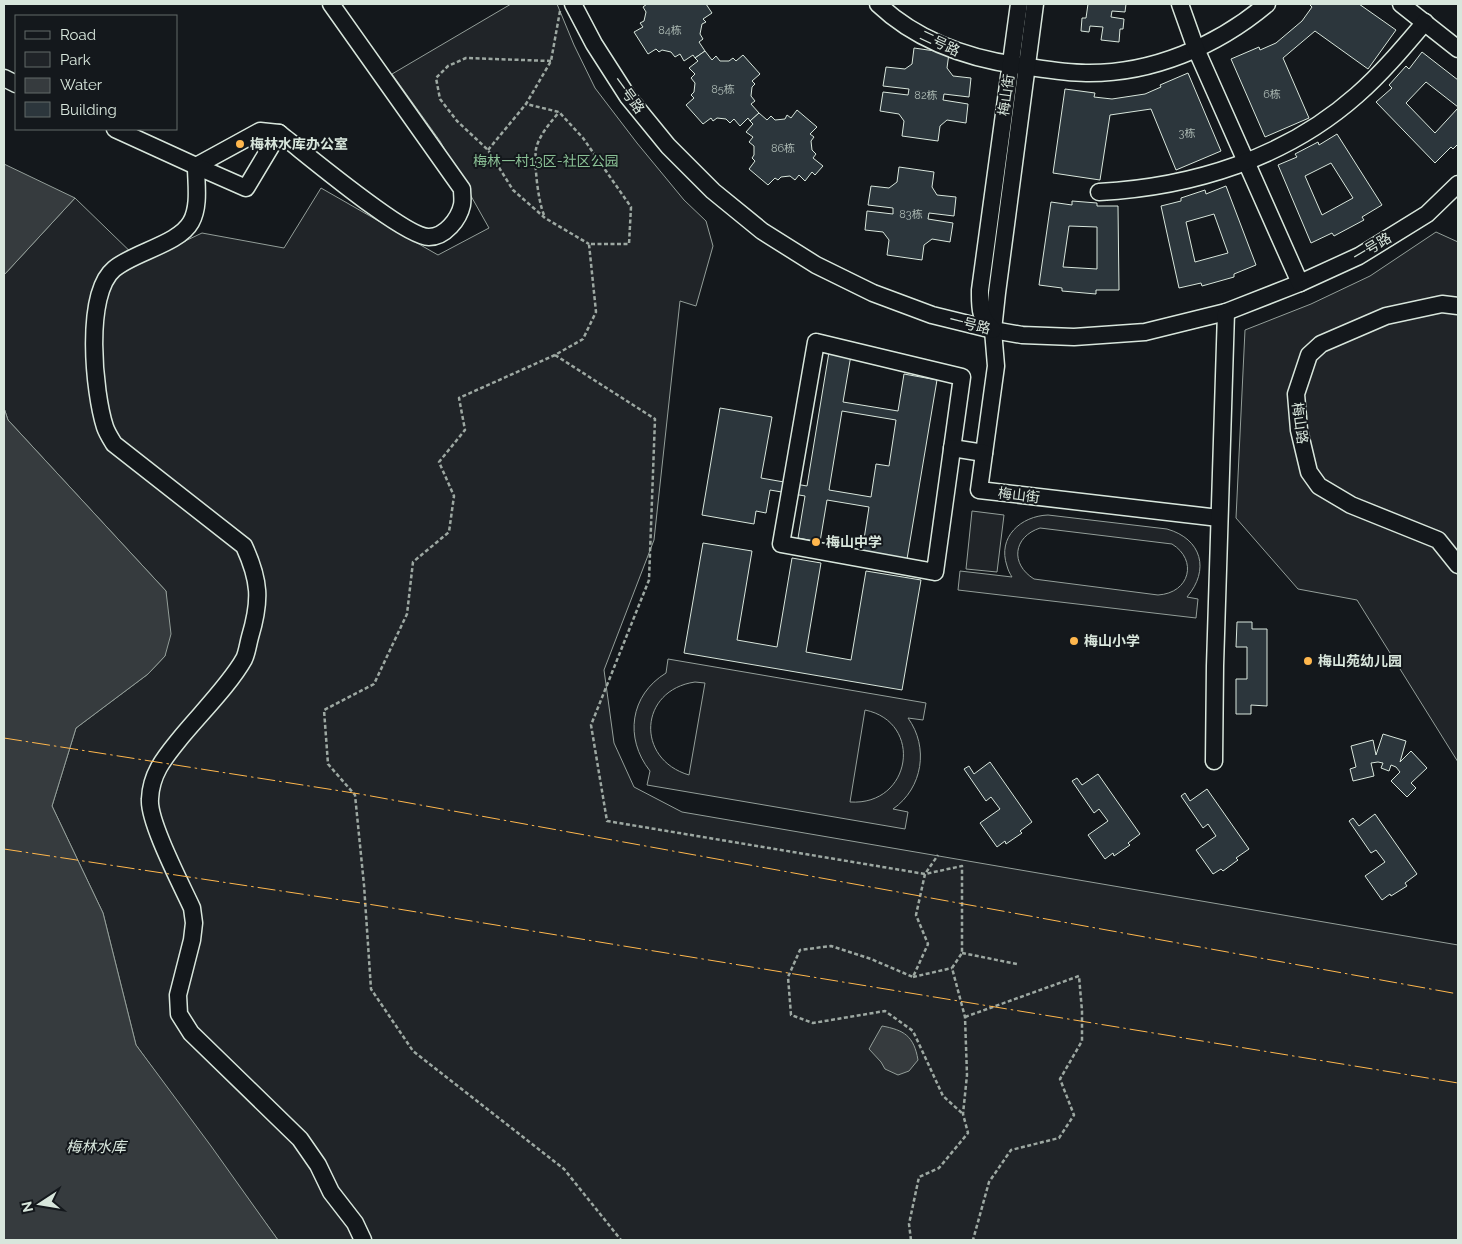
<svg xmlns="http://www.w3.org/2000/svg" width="1462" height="1244" viewBox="0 0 1462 1244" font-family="Raleway,'Noto Sans SC',sans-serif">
<rect width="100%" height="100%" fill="#14181c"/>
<g fill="#202428" stroke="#939e99" fill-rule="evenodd">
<path d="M511 4H557L574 45 595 88 637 143 684 200 706 221 713 246 696 306 680 301 654 540 604 670 614 743 634 787 682 812 1458 945V1240H278L136 1045 103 913 52 806 76 728 148 674 165 656 166 591 8 420 4 408V275L75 198 141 262 202 233 284 248 321 188 438 255 489 228 440 141 392 74Z"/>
<path d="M1436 232 1458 242V762L1357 600 1298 589 1236 518 1245 330 1311 304 1370 276Z"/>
<path d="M972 511 1004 515 997 572 966 569Z"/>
<path d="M1048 515 1167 529C1202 539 1210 570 1187 597L1198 599 1196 618 958 590 960 571 1012 577C1010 574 1008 570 1007 566 997 537 1021 516 1048 515ZM1040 528 1172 544C1198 560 1190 593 1158 595L1034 579C1010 564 1013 537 1040 528Z"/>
<path d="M668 659 926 703 923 720 908 718C929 747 923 788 893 809L908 812 905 829 647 785 650 771C624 738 630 695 666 673ZM695 682 705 683 689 775C635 759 639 690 695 682ZM865 710C924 722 912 806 850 802Z"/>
</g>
<g fill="#363b3e" stroke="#939e99">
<path d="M4 164 75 198 4 275Z"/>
<path d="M4 408 8 420 166 591 171 634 165 656 148 674 76 728 52 806 103 913 136 1045 211 1146 278 1240H4Z"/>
<path d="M882 1026C904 1030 914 1036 918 1060L909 1071 898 1075 885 1069 881 1062 869 1049Z"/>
</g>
<g fill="#2c363c" stroke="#d8e6dc" fill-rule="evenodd">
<path d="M647 4H706L712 13 703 19 706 22 702 24 700 34 703 39 699 42 705 51 695 58 693 55 684 61 680 54 675 57 671 52 662 50 659 52 656 49 648 54 634 32 643 27 640 23 644 21 646 12 643 7Z"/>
<path d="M1088 4H1126L1125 12 1112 11 1111 17 1124 19 1123 29H1120L1119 42 1101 40 1103 27 1090 26 1089 32 1081 31 1082 18H1086Z"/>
<path d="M1311 4H1359L1396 30 1368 69 1315 31 1283 58 1309 118 1265 137 1231 59 1259 47 1260 50 1276 43 1302 21 1312 7 1310 5Z"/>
<path d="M914 48 949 53 947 68 953 76 971 78 969 97 944 94 943 100 968 104 966 123 947 120 940 126 938 141 902 136 904 121 899 114 880 111 883 92 908 95 909 89 883 86 886 67 905 69 912 64Z"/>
<path d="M705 51 712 60 716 56 720 61H729L733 58 736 61 743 55 760 74 752 81 755 84 752 87 751 96 755 101 751 104 759 113 750 121 748 118 740 126 734 119 730 123 726 119 717 118 713 121 711 118 703 124 686 105 694 98 691 95 694 92 695 83 691 78 695 74 689 68 698 61 695 58Z"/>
<path d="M1422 52 1458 80V107L1426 82 1406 103 1435 133 1458 108V144L1453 149 1451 147 1435 163 1376 102 1392 88 1389 85 1406 66 1409 69Z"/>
<path d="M1188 73 1221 151 1176 170 1151 109 1110 115 1100 180 1053 173 1065 89 1095 93 1094 97 1112 99 1145 94 1161 87 1160 85Z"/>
<path d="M797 110 817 127 810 134 814 137 811 141 812 150 816 154 813 158 823 166 815 175 812 172 805 181 799 175 795 180 790 176 781 177 778 180 775 178 768 185 749 169 755 161 752 158 754 155V146L749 142 753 137 746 132 753 124 750 121 759 113 767 120 771 116 775 120 785 119 787 115 791 118Z"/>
<path d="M1337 134 1382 205 1362 217 1364 220 1334 236 1332 233 1311 243 1278 165 1297 157 1295 154 1318 142 1319 145ZM1331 163 1353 198 1322 215 1305 176Z"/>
<path d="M899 167 934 172 932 187 937 195 956 197 954 216 929 213 928 219 953 223 950 242 932 239 924 245 922 260 887 255 889 240 883 232 865 230 867 211 893 214V208L868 205 871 186 889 188 897 182Z"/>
<path d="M1226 186 1256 265 1234 274V277L1202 286 1201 283 1179 288 1161 206 1181 201V198L1205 190 1206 194ZM1214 214 1228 253 1195 262 1186 222Z"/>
<path d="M1072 201 1097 203V206H1118L1119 290H1096V294L1062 291V288L1039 285 1051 202 1072 205ZM1069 226 1097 227V269L1063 267Z"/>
<path d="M829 352 851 355 843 402 898 411 904 374 937 380 907 559 862 552 869 507 827 500 820 542 798 538 805 496 770 490 766 513 756 511 754 524 702 515 720 408 772 417 761 478 807 486ZM842 411 896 420 889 466 876 464 871 497 829 490Z"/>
<path d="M703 543 752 551 737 640 777 647 792 558 821 563 806 652 851 660 866 571 921 580 902 690 684 653Z"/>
<path d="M1237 622H1252V629H1267V706L1251 705V714H1236V679H1247V647H1236Z"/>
<path d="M1383 734 1406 741 1400 762 1411 751 1427 768 1411 783 1416 788 1407 797 1391 781 1400 772 1396 767 1391 765 1389 771 1381 768 1383 763 1378 762 1371 763 1374 776 1353 781 1350 769 1356 767 1351 746 1373 740 1376 755Z"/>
<path d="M990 762 1032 822 1020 831 1022 833 1006 844 1005 841 997 847 980 823 1000 809 991 797 986 801 964 769 969 766 974 774Z"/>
<path d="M1098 774 1140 834 1128 843 1130 845 1114 856 1113 853 1105 859 1088 835 1108 821 1099 809 1094 813 1072 781 1077 778 1082 785Z"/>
<path d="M1207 789 1249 849 1236 858 1238 860 1223 871 1221 869 1213 874 1196 850 1216 836 1208 824 1203 828 1181 796 1185 793 1190 801Z"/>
<path d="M1375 814 1417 874 1405 883 1407 886 1391 896 1390 894 1382 900 1365 876 1385 862 1376 850 1371 853 1349 821 1353 818 1359 826Z"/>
</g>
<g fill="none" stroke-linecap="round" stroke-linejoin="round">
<g stroke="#d8e6dc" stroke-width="19">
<g id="minor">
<path d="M573 4 594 44 628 97 668 146 713 191 762 231 816 265 873 293 932 315 993 330 1022 335 1074 337 1145 332 1226 312 1300 283 1359 256 1427 214 1458 184"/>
<path d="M878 4C917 41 970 59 1022 66 1043 69 1065 73 1086 73 1152 74 1217 46 1267 4"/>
<path d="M1035 4 997 293 993 330 996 366 979 490 1219 518"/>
<path d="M1180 4 1196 49 1300 283"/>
<path d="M1401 4 1458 49"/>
<path d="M4 78 16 84"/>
<path d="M115 129 196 166 260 131 279 133C304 152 405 238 429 237 445 237 459 219 462 205 463 200 462 194 462 189L331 4"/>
<path d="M279 133 246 188 196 166C196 183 200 206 191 222 179 244 134 252 114 269 84 294 94 393 105 427 107 433 111 439 114 444L244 546C260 581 261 600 250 637 248 644 247 653 244 659 230 684 201 713 182 736 166 756 151 772 150 799 148 821 181 884 192 908L194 923 192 940 178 995 179 1014 191 1033 300 1139 318 1165 331 1192 355 1223 363 1240"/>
<path d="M1099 192C1193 187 1286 158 1357 95 1382 73 1403 48 1425 22"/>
<path d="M1458 306 1442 304 1386 316 1321 344 1309 355 1296 394 1299 430 1309 472 1319 486 1351 505 1438 540 1458 565"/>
<path d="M993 330C979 317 980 308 980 290L1019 4"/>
<path d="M816 342 962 377 935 572 781 544Z"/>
<path d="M952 448 984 453"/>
<path d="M1214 761 1215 666 1226 312"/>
</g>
</g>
<g stroke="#9da8a2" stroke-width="2.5" stroke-dasharray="4 2.5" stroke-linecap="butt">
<path d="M560 11 551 61 526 104 559 112 583 138 631 207 629 244H589L596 312 583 339 555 355 459 398 465 430 439 462 454 496 449 532 413 562 407 614 374 684 324 710 328 764 355 795 364 885 371 989 413 1051 564 1169 621 1240"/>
<path d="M551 61 466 58 448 66 436 78 440 99 457 121 488 150 513 190 545 218 589 244"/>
<path d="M488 150 526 104"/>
<path d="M544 215C538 201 534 164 536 149 539 135 551 122 559 112"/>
<path d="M555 355 655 419 649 580 591 725 607 821 925 874 938 855"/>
<path d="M962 953 1017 964"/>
<path d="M913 977 952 968"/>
<path d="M965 1017 1079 976 1082 1011V1041L1060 1079 1074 1115 1059 1138 1011 1150 989 1182 973 1240"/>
<path d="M911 1240 909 1224 919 1177 939 1168 968 1133 963 1114 967 1075 965 1017 952 968 962 953V866L925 874 916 915 928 944 913 977 871 959 831 946 800 950 788 977 791 1015 813 1023 885 1011 913 1031 943 1096 963 1114"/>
</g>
<use href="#minor" stroke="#14181c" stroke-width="16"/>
<g stroke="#ffb74d" stroke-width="1" stroke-dasharray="18 4 2.5 4" stroke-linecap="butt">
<path d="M4 738 360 794 1458 994"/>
<path d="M4 849 374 905 1458 1083"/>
</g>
</g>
<g fill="#ffb74d" stroke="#14181c" stroke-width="2">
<circle cx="240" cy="144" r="5"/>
<circle cx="816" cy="542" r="5"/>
<circle cx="1074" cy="641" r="5"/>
<circle cx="1308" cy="661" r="5"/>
</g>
<g text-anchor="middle" stroke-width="4" stroke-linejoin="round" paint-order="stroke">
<g font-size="11" fill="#adbab4">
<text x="670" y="34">84栋</text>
<text x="723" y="93">85栋</text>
<text x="1272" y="98">6栋</text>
<text x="926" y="99">82栋</text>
<text x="1187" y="137">3栋</text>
<text x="783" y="152">86栋</text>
<text x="911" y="218">83栋</text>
</g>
<g font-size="14" fill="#d8e6dc" stroke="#14181c">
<text transform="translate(940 43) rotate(25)" y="5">二号路</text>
<text transform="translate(629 95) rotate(54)" y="5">一号路</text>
<text transform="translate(1006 95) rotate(-82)" y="5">梅山街</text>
<text transform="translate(1372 247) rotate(-31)" y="5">一号路</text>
<text transform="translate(970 324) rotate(14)" y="5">一号路</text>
<text transform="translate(1300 423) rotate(82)" y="5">梅山路</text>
<text transform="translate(1019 495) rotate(7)" y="5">梅山街</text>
</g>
<g font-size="14" font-weight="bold" fill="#d8e6dc" stroke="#14181c" text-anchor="start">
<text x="250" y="149">梅林水库办公室</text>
<text x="826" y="547">梅山中学</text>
<text x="1084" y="646">梅山小学</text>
<text x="1318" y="666">梅山苑幼儿园</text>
</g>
<g font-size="14" fill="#8ac095" stroke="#14181c">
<text x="546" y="166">梅林一村13区-社区公园</text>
</g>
<g font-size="15" font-style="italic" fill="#d8e6dc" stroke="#14181c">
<text x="96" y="1152">梅林水库</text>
</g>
</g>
<rect width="1462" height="1244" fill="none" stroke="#d8e6dc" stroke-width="10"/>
<rect x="15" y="15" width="162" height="115" fill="#14181c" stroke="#626a69"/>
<rect x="25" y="31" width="25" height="8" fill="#14181c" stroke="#626a69"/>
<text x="60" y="40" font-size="15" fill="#d8e6dc">Road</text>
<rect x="25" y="52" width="25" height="15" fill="#202428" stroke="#626a69"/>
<text x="60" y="65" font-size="15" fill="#d8e6dc">Park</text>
<rect x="25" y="78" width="25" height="15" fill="#363b3e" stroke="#626a69"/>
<text x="60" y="90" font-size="15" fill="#d8e6dc">Water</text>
<rect x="25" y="102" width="25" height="15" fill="#2c363c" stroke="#626a69"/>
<text x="60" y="115" font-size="15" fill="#d8e6dc">Building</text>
<g transform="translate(40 1204) rotate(258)" stroke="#14181c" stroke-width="4" paint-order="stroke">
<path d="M0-4L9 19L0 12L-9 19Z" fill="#d8e6dc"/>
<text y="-8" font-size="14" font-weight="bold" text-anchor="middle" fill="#d8e6dc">N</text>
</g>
</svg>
